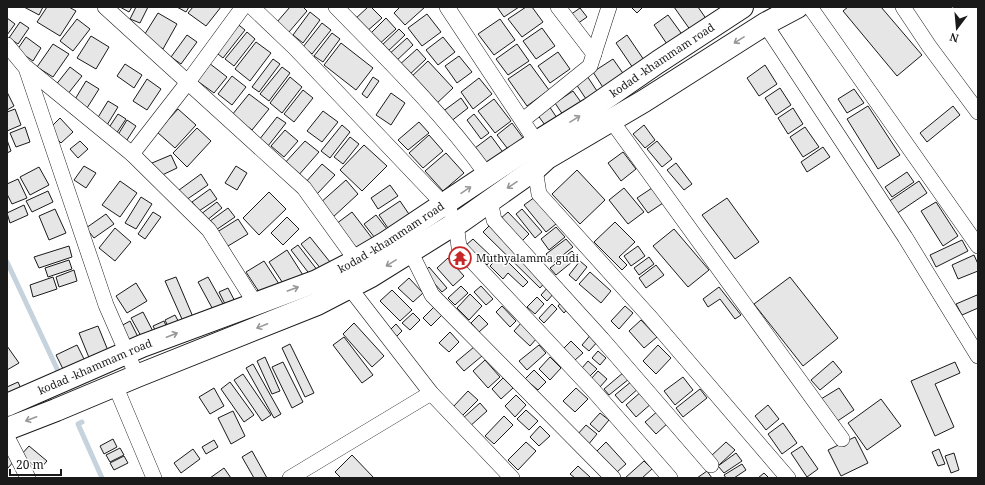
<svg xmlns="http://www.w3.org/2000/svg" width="985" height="485" viewBox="0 0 985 485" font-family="'Noto Serif',serif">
<rect width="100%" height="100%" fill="#fff"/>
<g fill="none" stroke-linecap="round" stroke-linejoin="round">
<g stroke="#c6d2dc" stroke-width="5">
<path d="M7 262 59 373"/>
<path d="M82 422 78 424 102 478"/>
</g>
</g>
<g fill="#e6e6e6" stroke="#1a1a1a">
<path d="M24 7H43L39 15Z"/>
<path d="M47 7H69L76 11 60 36 37 22Z"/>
<path d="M120 7H132L129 12Z"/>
<path d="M136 7H148L140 23 130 19Z"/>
<path d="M177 7H189L186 12Z"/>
<path d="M193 7H221L206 26 188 13Z"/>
<path d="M290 7H303L307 11 289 32 277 22Z"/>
<path d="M368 7H371L382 18 366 32 354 20Z"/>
<path d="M400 7H425L405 25 394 13Z"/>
<path d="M497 7H519L504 17Z"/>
<path d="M526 7H532L543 22 522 37 508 19Z"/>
<path d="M631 7H643L637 13Z"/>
<path d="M674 7H698L707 20 691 31Z"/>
<path d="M848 7H881L922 55 897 76 843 11Z"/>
<path d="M580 8 587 17 577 24 570 15Z"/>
<path d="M310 12 320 20 303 43 293 35Z"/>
<path d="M158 13 177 24 163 49 143 37Z"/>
<path d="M427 14 441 32 422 46 408 28Z"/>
<path d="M668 15 684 37 669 47 654 25Z"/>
<path d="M7 18 15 24 7 35Z"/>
<path d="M386 18 396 29 377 46 368 36Z"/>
<path d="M77 19 90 29 73 51 60 41Z"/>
<path d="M500 19 515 40 494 55 478 34Z"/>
<path d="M20 22 29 28 18 44 9 38Z"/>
<path d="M235 22 245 30 223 58 213 50Z"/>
<path d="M322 23 331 30 312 54 303 47Z"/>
<path d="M542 28 555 46 536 59 523 41Z"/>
<path d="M399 29 405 35 385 54 379 48Z"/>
<path d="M247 32 255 39 234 66 225 59Z"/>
<path d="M332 33 340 39 323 62 314 56Z"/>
<path d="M187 35 197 42 181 64 171 57Z"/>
<path d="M627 35 644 60 633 68 616 43Z"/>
<path d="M91 36 109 47 96 69 77 58Z"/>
<path d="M26 37 41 48 33 61 17 50Z"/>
<path d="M443 37 455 52 438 65 426 50Z"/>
<path d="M407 38 413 45 394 63 387 56Z"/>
<path d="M256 42 271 53 250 81 235 69Z"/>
<path d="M341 43 373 68 356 90 324 65Z"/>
<path d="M53 44 69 54 53 77 37 67Z"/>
<path d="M517 44 529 61 508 75 496 59Z"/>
<path d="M417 49 426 59 408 76 398 66Z"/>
<path d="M558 52 570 69 550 83 538 66Z"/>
<path d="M459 56 472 72 457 83 445 66Z"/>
<path d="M273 59 280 64 259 92 252 87Z"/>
<path d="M613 59 627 79 606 92 593 72Z"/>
<path d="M428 61 453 88 435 105 410 78Z"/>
<path d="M209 63 227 77 214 93 196 80Z"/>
<path d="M125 64 142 75 134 88 117 76Z"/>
<path d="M530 64 549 90 527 106 508 79Z"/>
<path d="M765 65 777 84 759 96 747 78Z"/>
<path d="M70 67 82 76 67 95 55 86Z"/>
<path d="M282 67 290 73 269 101 260 94Z"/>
<path d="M232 76 246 87 232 105 218 94Z"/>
<path d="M587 76 605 103 594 111 576 84Z"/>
<path d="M290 77 302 87 282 113 270 103Z"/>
<path d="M373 77 379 81 367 98 362 94Z"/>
<path d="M479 78 492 94 473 109 461 92Z"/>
<path d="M147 79 161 89 147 110 133 101Z"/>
<path d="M86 81 99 89 87 108 74 101Z"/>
<path d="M780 88 791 105 776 115 765 98Z"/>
<path d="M854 89 864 103 847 113 838 99Z"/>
<path d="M303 90 313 98 294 122 284 114Z"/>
<path d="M573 91 588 112 569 124 555 103Z"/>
<path d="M7 92 14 106 7 110Z"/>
<path d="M391 93 405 103 391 125 376 115Z"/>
<path d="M249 94 269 109 252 130 232 115Z"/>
<path d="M461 98 468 108 450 122 442 112Z"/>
<path d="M494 99 511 121 495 133 478 111Z"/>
<path d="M108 101 118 107 107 125 97 119Z"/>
<path d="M549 106 561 124 550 132 537 114Z"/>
<path d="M868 106 900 155 878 169 847 119Z"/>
<path d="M953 106 960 115 927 142 920 133Z"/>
<path d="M793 108 803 124 788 134 778 118Z"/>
<path d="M15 109 21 125 7 131V112Z"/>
<path d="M178 109 196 125 175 148 157 132Z"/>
<path d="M323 111 338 122 322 142 307 131Z"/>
<path d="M118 114 126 119 116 134 108 129Z"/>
<path d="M474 114 489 133 481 139 467 120Z"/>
<path d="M277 117 286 123 268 146 259 140Z"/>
<path d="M60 118 73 132 61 143 48 130Z"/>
<path d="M127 120 136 126 125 143 116 138Z"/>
<path d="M419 122 429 133 408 150 398 140Z"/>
<path d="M512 123 526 142 511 153 497 135Z"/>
<path d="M342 125 350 132 330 158 321 151Z"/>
<path d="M644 125 655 140 645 148 633 134Z"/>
<path d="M25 127 30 142 16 147 10 133Z"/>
<path d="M805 127 819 147 803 157 790 137Z"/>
<path d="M197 128 211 141 187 167 173 153Z"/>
<path d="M285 130 298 141 284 157 271 146Z"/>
<path d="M429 135 443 151 423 168 409 153Z"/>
<path d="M491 136 505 155 490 168 475 148Z"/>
<path d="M350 137 359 144 343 164 334 157Z"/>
<path d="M7 140 11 151 7 153Z"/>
<path d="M80 141 88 149 78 158 70 149Z"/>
<path d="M305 141 319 152 297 177 283 165Z"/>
<path d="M657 141 672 159 662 167 647 149Z"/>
<path d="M364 145 387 166 362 191 340 170Z"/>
<path d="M823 147 830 157 807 172 801 162Z"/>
<path d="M623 152 636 169 621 181 608 163Z"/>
<path d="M446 153 464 173 443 191 425 171Z"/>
<path d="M171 155 177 168 158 177 152 163Z"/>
<path d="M676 163 692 184 684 190 667 170Z"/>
<path d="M322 164 335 175 317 194 305 183Z"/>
<path d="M84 166 96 173 86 188 74 180Z"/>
<path d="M236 166 247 173 237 190 225 183Z"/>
<path d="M39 167 49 185 30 195 20 177Z"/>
<path d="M577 170 605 200 580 224 552 194Z"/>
<path d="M907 172 914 182 892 197 885 187Z"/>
<path d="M201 174 208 185 186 200 179 190Z"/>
<path d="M18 179 27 198 12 204 7 194V184Z"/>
<path d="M346 180 358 194 332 218 319 204Z"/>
<path d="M120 181 137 193 120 217 102 205Z"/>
<path d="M919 181 927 193 896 214 888 202Z"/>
<path d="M390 185 398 196 378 209 371 198Z"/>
<path d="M624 188 644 212 628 224 609 200Z"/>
<path d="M652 188 663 203 648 213 637 198Z"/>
<path d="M210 189 217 199 199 211 192 202Z"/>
<path d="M48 191 53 202 32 212 26 201Z"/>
<path d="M269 192 286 209 259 235 243 218Z"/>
<path d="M141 197 152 204 136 229 125 223Z"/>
<path d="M535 197 556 224 546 232 524 205Z"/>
<path d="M727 198 759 242 735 259 702 215Z"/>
<path d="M400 201 413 220 392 234 379 215Z"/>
<path d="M217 202 222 208 206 221 201 214Z"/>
<path d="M936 202 958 236 943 246 921 211Z"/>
<path d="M24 205 28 215 10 223 7 213Z"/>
<path d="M228 208 235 217 216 230 210 221Z"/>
<path d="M55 209 66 233 49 240 39 216Z"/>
<path d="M522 209 542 232 535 238 516 214Z"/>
<path d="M153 212 161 217 145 239 138 234Z"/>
<path d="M352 212 375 242 360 254 336 224Z"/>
<path d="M508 212 529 234 521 242 500 219Z"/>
<path d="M106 214 114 224 94 238 86 228Z"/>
<path d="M376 215 394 238 382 247 364 224Z"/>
<path d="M287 217 299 229 283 245 271 233Z"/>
<path d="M238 219 248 234 223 249 214 234Z"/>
<path d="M615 222 635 242 619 257 627 265 622 270 594 242Z"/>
<path d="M490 225 547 280 540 288 483 232Z"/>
<path d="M556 227 565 237 549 250 541 239Z"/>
<path d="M115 228 131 242 115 261 99 248Z"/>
<path d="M674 229 709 270 688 287 653 246Z"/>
<path d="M310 237 330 262 321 269 301 244Z"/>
<path d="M473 239 493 258 487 265 466 245Z"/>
<path d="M566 239 573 247 553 263 546 254Z"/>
<path d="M962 240 968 251 936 267 930 255Z"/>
<path d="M298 245 318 271 311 276 291 250Z"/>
<path d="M69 246 72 257 39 268 34 257Z"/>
<path d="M638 246 645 256 631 266 624 256Z"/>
<path d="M287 250 308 283 290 294 269 262Z"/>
<path d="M572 251 578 257 556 275 550 268Z"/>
<path d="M501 255 528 282 523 287 508 273 503 279 490 266Z"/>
<path d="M974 255 978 264V271L958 279 952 265Z"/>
<path d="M649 257 654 264 639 275 634 268Z"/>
<path d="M448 258 464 276 453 286 437 268Z"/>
<path d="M69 260 72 269 48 277 45 268Z"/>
<path d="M264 261 281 287 263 298 246 272Z"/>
<path d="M580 261 587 267 576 281 569 275Z"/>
<path d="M656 265 664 275 646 288 639 278Z"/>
<path d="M429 267 447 288 442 292 424 272Z"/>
<path d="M74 270 77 281 59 287 56 277Z"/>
<path d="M590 272 611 291 601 303 579 284Z"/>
<path d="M53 277 57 289 33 297 30 285Z"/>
<path d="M176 277 196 324 186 328 165 281Z"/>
<path d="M208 277 227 311 217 317 198 282Z"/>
<path d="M790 277 838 338 803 366 754 304Z"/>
<path d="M409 278 423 293 413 302 398 288Z"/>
<path d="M136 283 147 301 127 313 116 296Z"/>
<path d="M461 286 468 293 455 305 448 298Z"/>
<path d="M481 286 493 299 486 305 474 292Z"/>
<path d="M549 286 555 292 547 301 541 295Z"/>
<path d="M719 287 741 315 735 319 720 299 708 307 703 299Z"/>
<path d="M228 288 240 311 231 316 219 292Z"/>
<path d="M392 290 412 310 400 321 380 301Z"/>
<path d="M470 294 482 306 469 320 457 308Z"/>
<path d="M977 295 978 298V308L962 315 956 304Z"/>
<path d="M537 297 544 304 535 314 527 307Z"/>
<path d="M563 300 570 306 564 313 558 306Z"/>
<path d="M552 304 557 309 544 323 539 318Z"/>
<path d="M435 306 443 314 431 326 423 318Z"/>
<path d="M502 306 516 321 510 327 496 312Z"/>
<path d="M625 306 633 313 619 329 611 321Z"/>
<path d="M143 312 158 341 147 347 131 318Z"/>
<path d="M413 313 420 320 410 330 402 323Z"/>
<path d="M175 315 184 332 173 337 165 320Z"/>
<path d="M479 315 488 324 479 332 471 323Z"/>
<path d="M641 320 657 337 644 348 629 331Z"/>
<path d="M130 321 146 353 137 357 121 326Z"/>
<path d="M164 321 171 337 161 342 153 326Z"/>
<path d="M354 323 384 356 372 367 343 334Z"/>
<path d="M521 323 537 338 530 346 514 331Z"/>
<path d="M396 324 402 331 394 339 387 333Z"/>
<path d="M98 326 111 358 92 365 79 333Z"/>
<path d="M450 332 459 342 449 352 439 343Z"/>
<path d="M593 332 600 339 589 351 582 345Z"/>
<path d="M344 337 373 375 362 383 333 345Z"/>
<path d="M571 341 583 353 575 360 563 349Z"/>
<path d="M290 344 314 393 305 397 282 348Z"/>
<path d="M77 345 90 371 69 381 56 355Z"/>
<path d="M539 345 546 353 527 370 519 361Z"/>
<path d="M658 345 671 358 656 374 643 361Z"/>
<path d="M7 346 19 363 7 370Z"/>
<path d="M474 347 482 356 464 371 456 362Z"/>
<path d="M598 351 606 358 600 365 592 358Z"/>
<path d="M265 357 280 391 272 394 257 361Z"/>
<path d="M550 357 561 368 550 380 539 369Z"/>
<path d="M485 360 500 377 488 388 473 371Z"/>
<path d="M588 361 597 369 590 376 582 368Z"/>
<path d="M833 361 842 372 820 390 811 380Z"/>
<path d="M283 362 303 402 292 408 272 367Z"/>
<path d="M955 362 960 373 935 384 954 427 935 436 911 381Z"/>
<path d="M253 364 281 414 274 418 246 368Z"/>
<path d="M534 370 546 382 538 390 525 379Z"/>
<path d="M598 371 607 379 600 387 591 379Z"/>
<path d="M624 372 629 379 609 395 604 389Z"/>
<path d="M243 374 271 415 262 421 234 380Z"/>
<path d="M683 377 693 390 675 405 664 391Z"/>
<path d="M503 378 513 388 501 399 492 389Z"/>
<path d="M632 381 639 388 622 403 615 395Z"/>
<path d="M18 382 27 402 7 411V387Z"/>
<path d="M230 382 254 415 244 422 221 389Z"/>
<path d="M214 388 224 406 210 414 199 397Z"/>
<path d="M576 388 588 399 575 412 563 401Z"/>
<path d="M839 388 854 410 836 422 821 399Z"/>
<path d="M700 389 707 398 683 417 676 408Z"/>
<path d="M468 391 478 400 462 416 453 407Z"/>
<path d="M642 391 652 403 636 417 626 405Z"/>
<path d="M516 395 526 405 515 417 505 406Z"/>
<path d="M881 399 901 426 867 450 848 423Z"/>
<path d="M480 403 487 411 469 427 462 419Z"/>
<path d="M768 405 779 419 766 430 755 416Z"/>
<path d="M526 410 538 421 529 430 517 419Z"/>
<path d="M659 410 669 422 656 434 645 422Z"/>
<path d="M233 411 245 436 231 444 218 418Z"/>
<path d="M600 413 609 420 599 432 590 424Z"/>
<path d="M504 416 513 425 494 444 485 436Z"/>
<path d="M783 423 797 443 782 454 768 434Z"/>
<path d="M586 425 597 434 588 445 577 435Z"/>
<path d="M540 426 550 436 539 446 530 437Z"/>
<path d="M855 437 868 463 841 476 828 450Z"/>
<path d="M113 439 117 447 104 454 100 446Z"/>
<path d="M214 440 218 447 206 454 202 447Z"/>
<path d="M526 442 536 451 518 470 508 460Z"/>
<path d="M606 442 626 464 617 472 597 451Z"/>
<path d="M726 442 735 450 719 465 710 457Z"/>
<path d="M29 446 47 461 39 470 21 455Z"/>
<path d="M802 446 818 469 807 477 791 453Z"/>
<path d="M120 448 124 455 110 462 106 455Z"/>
<path d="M193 449 200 459 181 473 174 463Z"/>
<path d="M939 449 945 464 938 466 932 452Z"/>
<path d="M252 451 267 478H254L242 457Z"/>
<path d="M7 453 15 460 7 469Z"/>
<path d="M736 453 742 461 724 473 718 466Z"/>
<path d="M954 453 959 470 951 473 945 456Z"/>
<path d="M352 455 374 478H341L335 472Z"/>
<path d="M124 456 128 463 114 470 110 463Z"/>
<path d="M644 461 652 469 642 478H625Z"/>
<path d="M742 464 746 470 734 478H726L724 475Z"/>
<path d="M578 466 590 477 589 478H575L570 474Z"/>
<path d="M224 468 231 478H210Z"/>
<path d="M707 471 712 478H697Z"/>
<path d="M764 473 769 478H758Z"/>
</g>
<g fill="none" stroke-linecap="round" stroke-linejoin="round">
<g stroke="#1a1a1a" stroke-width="16">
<g id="minor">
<path d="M105 7 304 188 356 260"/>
<path d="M252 7 295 48 450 211"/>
<path d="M336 7C389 61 443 114 487 175"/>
<path d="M447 7 541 149"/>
<path d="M558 7 594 54"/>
<path d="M810 7 978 246"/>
<path d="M903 7 929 46 978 112"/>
<path d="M765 24 905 237 978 356"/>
<path d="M7 45 26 68 106 305 137 376"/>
<path d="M27 68 132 154 209 230 255 303"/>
<path d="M523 120 590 66 609 7"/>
<path d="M611 120 842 439"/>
<path d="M132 154 188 82 243 7"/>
<path d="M535 169 539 194 649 316 788 478"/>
<path d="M490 200 494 220 602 339 711 465"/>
<path d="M456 223 459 247 593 390 670 478"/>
<path d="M410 251 432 295 613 478"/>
<path d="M349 287 431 393 512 478"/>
<path d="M115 385 154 478"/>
<path d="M7 437 28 478"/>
<path d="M290 478 431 393"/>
</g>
</g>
<g stroke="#1a1a1a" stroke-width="24">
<g id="secondary">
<path id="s1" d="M7 405 142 346 317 281 348 265 387 242 537 142 590 109 658 62 742 7"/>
<path d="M7 429 56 410 137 376 317 304 371 276 456 223 460 222 535 169 547 158 644 101 765 24 797 7"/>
</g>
</g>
<use href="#minor" stroke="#fff" stroke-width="15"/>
<use href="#secondary" stroke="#fff" stroke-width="22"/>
</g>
<defs><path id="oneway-shaft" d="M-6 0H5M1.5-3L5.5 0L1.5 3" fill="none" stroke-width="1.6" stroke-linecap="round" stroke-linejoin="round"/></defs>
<g stroke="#989898">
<use href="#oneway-shaft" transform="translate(739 40) rotate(148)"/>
<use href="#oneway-shaft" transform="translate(575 119) rotate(-32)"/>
<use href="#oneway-shaft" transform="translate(512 185) rotate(146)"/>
<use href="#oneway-shaft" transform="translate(466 190) rotate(-34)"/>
<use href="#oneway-shaft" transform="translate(391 263) rotate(148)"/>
<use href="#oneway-shaft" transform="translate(293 289) rotate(-20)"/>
<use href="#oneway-shaft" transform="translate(262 326) rotate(158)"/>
<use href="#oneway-shaft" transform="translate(172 335) rotate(-21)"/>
<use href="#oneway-shaft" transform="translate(31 419) rotate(159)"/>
</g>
<defs>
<g id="temple-ring" transform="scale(1.15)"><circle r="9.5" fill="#fff" stroke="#c62828" stroke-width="1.5"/><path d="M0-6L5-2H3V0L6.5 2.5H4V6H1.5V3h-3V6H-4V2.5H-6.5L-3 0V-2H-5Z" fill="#c62828"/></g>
</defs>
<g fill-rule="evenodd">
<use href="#temple-ring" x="460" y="258"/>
</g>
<g text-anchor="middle" stroke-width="3" stroke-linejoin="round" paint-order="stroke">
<g font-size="11" fill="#1a1a1a" stroke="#fff">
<text dy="4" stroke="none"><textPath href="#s1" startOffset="744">kodad -khammam road</textPath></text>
<text dy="4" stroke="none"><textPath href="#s1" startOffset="420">kodad -khammam road</textPath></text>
<text dy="4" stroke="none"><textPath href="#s1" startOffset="96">kodad -khammam road</textPath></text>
</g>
<g font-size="11" fill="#1a1a1a" stroke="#fff" text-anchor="start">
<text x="476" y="262">Muthyalamma gudi</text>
</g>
</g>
<rect width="985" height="485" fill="none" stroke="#1a1a1a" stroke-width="16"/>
<g transform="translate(957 28) rotate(196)" stroke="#ffffff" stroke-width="3" paint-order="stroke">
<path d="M0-3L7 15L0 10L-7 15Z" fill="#1a1a1a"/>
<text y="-6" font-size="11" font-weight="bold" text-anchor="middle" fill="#1a1a1a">N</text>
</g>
<path d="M10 469v6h51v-6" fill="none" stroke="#1a1a1a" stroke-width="2"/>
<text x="16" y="469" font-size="12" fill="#1a1a1a" stroke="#ffffff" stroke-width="3" paint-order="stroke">20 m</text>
</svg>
